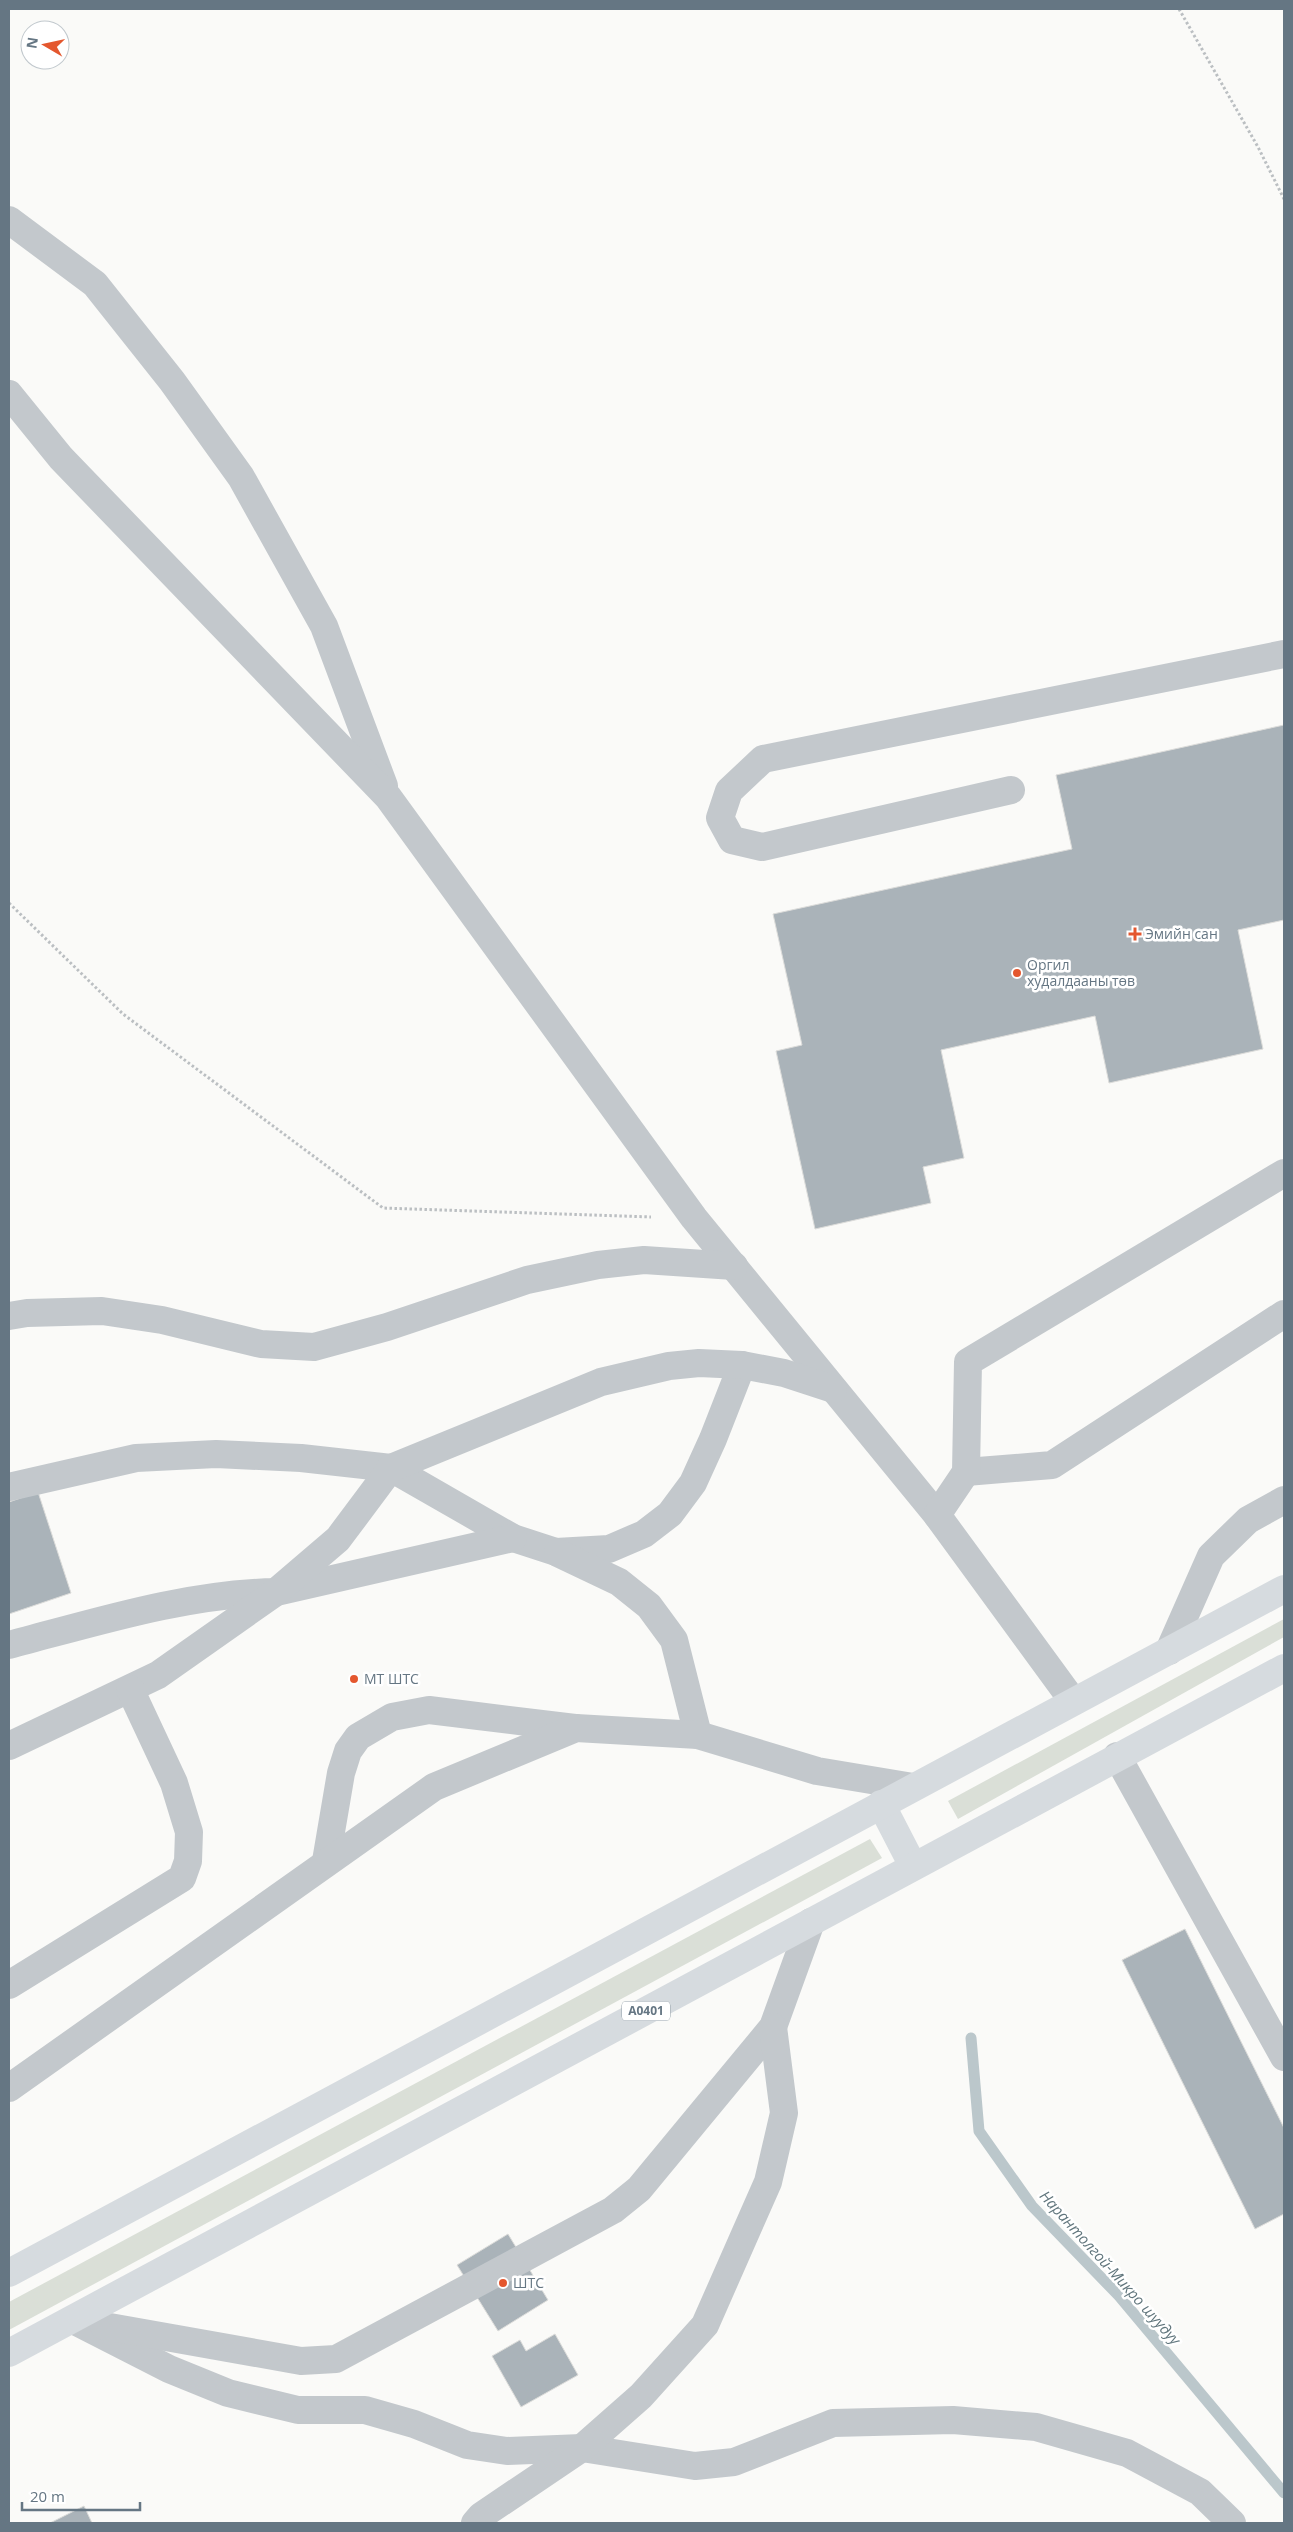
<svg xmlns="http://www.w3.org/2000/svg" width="1293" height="2532" viewBox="0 0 1293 2532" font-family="'Open Sans',sans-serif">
<rect width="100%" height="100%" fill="#fafaf8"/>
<g fill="#dadfd7">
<path d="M1284 1619V1637L958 1819 948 1801Z"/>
<path d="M870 1839 882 1858 9 2330V2302Z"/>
</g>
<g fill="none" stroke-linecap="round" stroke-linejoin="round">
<path stroke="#bbc7cb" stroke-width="11" d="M971 2038 979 2131 1032 2206 1119 2296 1284 2493"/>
</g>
<g fill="#aab3b9" stroke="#dcdcda">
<path d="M1284 725V920L1238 930 1263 1049 1109 1083 1095 1016 941 1050 964 1158 923 1167 931 1203 815 1229 776 1051 802 1045 773 914 1072 849 1056 775Z"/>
<path d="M38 1492 71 1593 9 1614V1502Z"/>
<path d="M1185 1929 1284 2128V2214L1255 2229 1122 1960Z"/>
<path d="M508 2234 548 2300 498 2331 457 2265Z"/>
<path d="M555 2334 578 2375 521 2407 492 2356 520 2340 526 2351Z"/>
<path d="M84 2506 92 2523H50Z"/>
</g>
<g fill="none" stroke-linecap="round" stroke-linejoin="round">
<g stroke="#bbbfc2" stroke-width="3" stroke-dasharray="2.5 2.5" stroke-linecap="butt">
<path d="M1179 9 1258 147 1284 199"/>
<path d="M9 903 123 1014 383 1208 651 1217"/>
</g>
<g stroke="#c3c8cc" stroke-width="28">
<path d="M9 220 95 284 172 381 241 477 324 626 384 786"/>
<path d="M9 394 61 458 388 797 694 1218 937 1515"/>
<path d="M1011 790 762 847 732 840 720 818 729 791 763 759 1284 654"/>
<path d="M9 1316 27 1313 102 1311 162 1320 261 1344 314 1347 387 1327 527 1280 598 1265 644 1260 734 1266"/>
<path d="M966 1472 1052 1465 1284 1314"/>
<path d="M9 1487 136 1458 216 1454 301 1458 391 1468 513 1538 556 1552 609 1549 644 1534 670 1514 693 1483 713 1439 742 1365"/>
<path d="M558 1553 619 1582 649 1606 674 1640 698 1735"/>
<path d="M9 1645C97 1622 184 1594 276 1592L513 1538"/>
<path d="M1169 1651 1211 1556 1248 1520 1284 1500"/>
<path d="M1073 1701 937 1515 966 1472 968 1362 1284 1173"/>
<path d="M9 1746 158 1675 276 1592 338 1539 391 1468 601 1382 669 1366 699 1363 742 1365 784 1373 833 1389"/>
<path d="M1117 1756 1284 2057"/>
<path d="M326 1861 341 1773 348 1751 358 1737 392 1717 429 1710 575 1728"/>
<path d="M9 1985 182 1878 188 1861 189 1832 174 1783 130 1689"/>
<path d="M9 2088 434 1787 576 1728 698 1735 817 1771 913 1787"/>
<path d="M73 2320 169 2369 228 2393 298 2410H365L414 2424 467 2445 507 2451 582 2448 695 2466 734 2462 833 2423 953 2420 1036 2427 1127 2453 1200 2492 1232 2523"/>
<path d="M104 2326 301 2361 336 2359 613 2210 639 2189 773 2027 811 1922"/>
<path d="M475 2523 481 2516 582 2448 641 2396 705 2325 768 2182 784 2113 773 2027"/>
</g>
<g stroke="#d6dbdf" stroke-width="28">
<path d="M881 1804 913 1866"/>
<path d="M9 2273 1284 1589"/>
<path d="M9 2353 1284 1668"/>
</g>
</g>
<g fill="#e4572e" stroke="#fff" stroke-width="2">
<path d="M1132.5 926.5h5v5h5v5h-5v5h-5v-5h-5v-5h5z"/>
<circle cx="1017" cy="973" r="5"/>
<circle cx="354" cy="1679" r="5"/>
<circle cx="503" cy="2283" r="5"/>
</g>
<g text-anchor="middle" stroke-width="5" stroke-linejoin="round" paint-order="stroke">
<rect fill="#fff" stroke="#939fa8" stroke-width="1" x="622" y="2001.5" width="48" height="19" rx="4"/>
<g font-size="12" font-weight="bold" fill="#657683">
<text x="646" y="2015">A0401</text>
</g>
<g font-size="14" fill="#657683" stroke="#fff" text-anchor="start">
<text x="1145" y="939">Эмийн сан</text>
<text x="1027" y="970">Оргил<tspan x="1027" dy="16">худалдааны төв</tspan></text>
<text x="364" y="1684">МТ ШТС</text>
<text x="513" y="2288">ШТС</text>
</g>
<g font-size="15" font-style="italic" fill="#60757c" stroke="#fff">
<text transform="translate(1110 2268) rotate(48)" y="5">Нарантолгой-Микро шуудуу</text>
</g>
</g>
<rect width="1293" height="2532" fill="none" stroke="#657683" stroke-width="20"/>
<g transform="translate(45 45) rotate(279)"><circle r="24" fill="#ffffff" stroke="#c1c8cd"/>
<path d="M0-4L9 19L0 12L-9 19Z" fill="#e4572e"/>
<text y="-8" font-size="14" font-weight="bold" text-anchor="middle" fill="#657683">N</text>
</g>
<path d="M22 2502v8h118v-8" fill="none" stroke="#657683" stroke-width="2.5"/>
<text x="30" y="2502" font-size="15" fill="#657683" stroke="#ffffff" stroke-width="4" paint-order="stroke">20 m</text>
</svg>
